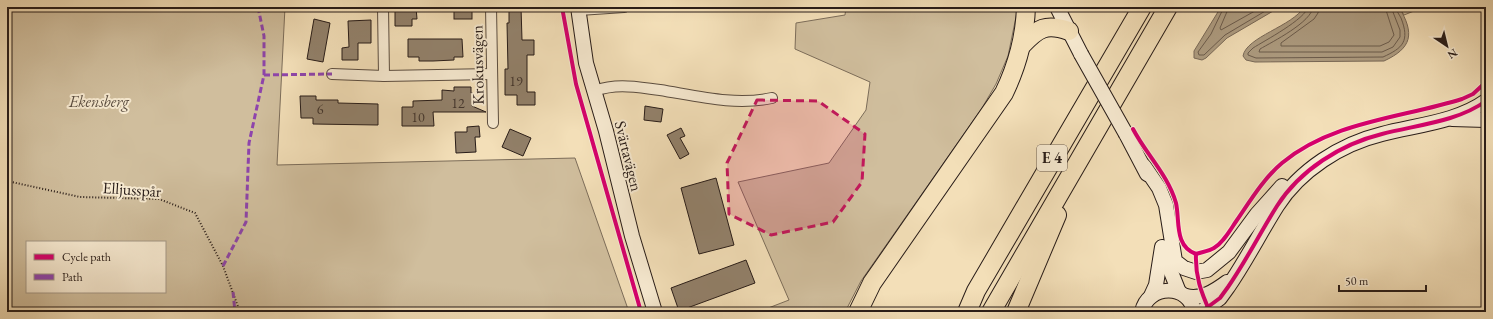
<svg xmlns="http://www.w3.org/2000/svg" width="1493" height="319" viewBox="0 0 1493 319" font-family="'EB Garamond',serif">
<rect width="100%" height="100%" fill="#f3dfb8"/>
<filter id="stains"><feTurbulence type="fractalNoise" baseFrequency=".005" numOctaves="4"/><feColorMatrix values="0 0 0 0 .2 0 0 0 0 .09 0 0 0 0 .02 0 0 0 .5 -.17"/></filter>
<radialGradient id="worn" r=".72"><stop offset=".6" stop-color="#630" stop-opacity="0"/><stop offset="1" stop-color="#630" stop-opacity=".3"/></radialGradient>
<g fill="#d0be9d" stroke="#7c6d5a" fill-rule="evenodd">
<path d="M7 7H285L277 165 575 158 629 312H7ZM27 242H165V292H27Z"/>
<path d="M846 7H1016L1017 12 1008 56 996 84 982 108 861 281 845 312H758L789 300 738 182 829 163 866 110 870 82 795 49 796 23 845 15Z"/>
<path d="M1399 7H1424L1404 15Z"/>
</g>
<g fill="#ae9d82" stroke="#786958">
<path d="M1221 7H1280L1227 38 1206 58 1202 60 1194 58V51Z"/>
<path d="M1304 7H1399C1415 34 1412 48 1384 61L1255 62 1246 60 1243 56C1246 37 1293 26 1304 7Z"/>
</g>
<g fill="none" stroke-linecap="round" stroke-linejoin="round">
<g stroke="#6b5c4d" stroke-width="1">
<path d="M1224 7 1211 34 1198 52 1199 55H1204L1225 35 1272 7"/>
<path d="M1229 7 1220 28 1221 30 1262 7"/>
<path d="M1308 7C1306 19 1264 41 1253 48L1248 53V55L1256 58 1383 57C1403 48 1410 41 1401 18 1399 14 1396 11 1396 7"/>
<path d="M1313 7C1312 22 1272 42 1260 49L1259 52H1382L1393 47 1400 37V30L1391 7"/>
<path d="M1319 7 1318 13 1314 19 1281 43V46H1380L1389 42 1394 35 1385 7"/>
</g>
</g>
<g fill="#92816b" stroke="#281c18">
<path d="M399 7H416L417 19H412V26H395V9H399Z"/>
<rect x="454" y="7" width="18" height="12"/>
<path d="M509 7H521L522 40H534V55H527V92H535V105H517V95H505V69H508L507 23H509Z"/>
<path d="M314 19 330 23 323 62 307 59Z"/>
<path d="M371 20V43H358V60H342V48L349 47 348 21Z"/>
<path d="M408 39H462L463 57H454V60L433 61H419V57H408Z"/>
<path d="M454 87H471V93H473L472 106 486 112H433L434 126H402V107H413V101L442 100V90L454 91Z"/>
<path d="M300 96H316V100H338V103L378 104V125L313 124V118H301Z"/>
<path d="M645 106 663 109 661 122 644 120Z"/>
<path d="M479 126 480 137H475L476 152 456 153 455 132H467V127Z"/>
<path d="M681 128 685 136 680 138 689 154 680 159 667 135Z"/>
<path d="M510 129 531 138 523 156 502 147Z"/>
<path d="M716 178 734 245 699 254 681 188Z"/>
<path d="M746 260 755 283 679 311 671 288Z"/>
</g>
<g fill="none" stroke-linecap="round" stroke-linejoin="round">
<g stroke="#5b4d40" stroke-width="12">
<g id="street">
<path d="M383 7 384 76"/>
<path d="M491 7 493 123"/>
<path d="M579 10 624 7"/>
<path d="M332 74 384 76 492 74"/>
<path d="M594 91C618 83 635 87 660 90 697 96 735 106 772 98"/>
</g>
</g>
<g stroke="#281c18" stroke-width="16">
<g id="secondary">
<path d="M578 7 586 63 606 131 632 236 655 312"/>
<path d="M1057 7 1081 54"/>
<path d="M1452 119 1486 120"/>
<path d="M1126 134 1147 174"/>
<path d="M1144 166 1159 188 1166 205 1175 261 1184 268 1196 272 1207 270 1229 252 1257 214 1282 186"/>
<path d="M1165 251 1171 272 1179 292"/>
<path d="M1151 296 1156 285 1162 247"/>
<path d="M1186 296C1201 300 1215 291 1227 282"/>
<path d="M1142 312C1147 284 1190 283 1194 312"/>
<path d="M1201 312 1220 298 1228 287C1246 261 1260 233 1277 206 1300 170 1341 144 1382 134 1416 125 1457 122 1486 101"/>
</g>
</g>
<g stroke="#281c18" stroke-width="20">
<g id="highway">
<path d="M1022 45C1038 28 1046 23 1069 31"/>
<path d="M858 312 872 283 1004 93C1017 66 1025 37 1026 7"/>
<path d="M967 312 976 291 1142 7"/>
<path d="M991 312 1168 7"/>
<path d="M1016 312 1057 215"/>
</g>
</g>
<path stroke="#281c18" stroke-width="2" stroke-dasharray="1 2" stroke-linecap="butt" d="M7 181 80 197 159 199 195 213 223 266 240 312"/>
<use href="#street" stroke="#f7ead1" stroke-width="10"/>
<use href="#secondary" stroke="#f7ead1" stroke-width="14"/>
<use href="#highway" stroke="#f3dfb8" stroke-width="18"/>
<g stroke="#281c18" stroke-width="16" stroke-linecap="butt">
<path id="secondary-bridge" d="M1081 54 1126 134"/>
</g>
<use href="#secondary-bridge" stroke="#f7ead1" stroke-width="14"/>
<g stroke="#8e44ad" stroke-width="3" stroke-dasharray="6 3" stroke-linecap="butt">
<path d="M264 75 332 74"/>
<path d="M223 266 246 222 249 143 264 75V36L258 7"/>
<path d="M233 292 235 312"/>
</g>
<g stroke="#f7ead1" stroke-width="6">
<g id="cycleway">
<path d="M562 7 576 84 641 312"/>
<path d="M1133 129C1146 154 1168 175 1176 203 1180 221 1174 246 1196 254 1202 252 1209 251 1214 248 1224 242 1230 230 1237 220 1250 201 1264 178 1282 163 1333 121 1402 118 1462 99L1473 94 1486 82"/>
<path d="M1196 254C1195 276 1201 292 1210 312"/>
<path d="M1201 312 1220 298 1228 287C1246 261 1260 233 1277 206 1300 170 1341 144 1382 134 1416 125 1457 122 1486 101"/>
</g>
</g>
<use href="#cycleway" stroke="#d6006c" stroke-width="4"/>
</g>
<path fill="#c2185b" fill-opacity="0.2" stroke="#c2185b" stroke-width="3" stroke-dasharray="8 5" stroke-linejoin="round" d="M757 100 818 101 865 134 862 182 833 222 771 235 729 214 727 163Z"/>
<g text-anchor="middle" stroke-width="4" stroke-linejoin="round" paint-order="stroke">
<g font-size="14" fill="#42352d">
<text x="516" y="86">19</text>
<text x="458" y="108">12</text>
<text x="320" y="114">6</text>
<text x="418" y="122">10</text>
</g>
<rect fill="#f7ead1" stroke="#665a50" stroke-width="1" x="1037" y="145" width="30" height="26" rx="3"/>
<g font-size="15" font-weight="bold" fill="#281c18">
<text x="1052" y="163">E 4</text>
</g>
<g font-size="16" fill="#281c18" stroke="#f7ead1">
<text transform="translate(477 65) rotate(-91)" y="6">Krokusvägen</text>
<text transform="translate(629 156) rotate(76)" y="6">Svärtavägen</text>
<text transform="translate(132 189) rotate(4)" y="6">Elljusspår</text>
</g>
<g font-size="16" font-style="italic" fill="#5a4d40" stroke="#f7ead1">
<text x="99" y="107">Ekensberg</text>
</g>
</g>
<rect width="1493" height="319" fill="none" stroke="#f3dfb8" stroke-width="24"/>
<rect x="8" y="8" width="1477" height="303" fill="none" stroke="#281c18" stroke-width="2"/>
<rect x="12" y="12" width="1469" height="295" fill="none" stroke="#281c18"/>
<rect x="26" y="241" width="140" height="52" fill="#f7ead1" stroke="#a49887"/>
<rect x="34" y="254" width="20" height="6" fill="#d6006c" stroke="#a49887"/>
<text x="62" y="261" font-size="12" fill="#281c18">Cycle path</text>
<rect x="34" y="274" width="20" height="6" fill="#8e44ad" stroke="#a49887"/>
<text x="62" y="281" font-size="12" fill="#281c18">Path</text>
<g transform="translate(1447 46) rotate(145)" stroke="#f7ead1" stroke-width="3" paint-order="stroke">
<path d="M0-3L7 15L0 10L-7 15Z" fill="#281c18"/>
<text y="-6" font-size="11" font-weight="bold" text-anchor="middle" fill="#281c18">N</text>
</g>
<path d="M1339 285v6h87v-6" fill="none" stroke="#281c18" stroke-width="2"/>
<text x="1345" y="285" font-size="12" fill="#281c18" stroke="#f7ead1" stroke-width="3" paint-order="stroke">50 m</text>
<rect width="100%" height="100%" filter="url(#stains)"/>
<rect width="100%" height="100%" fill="url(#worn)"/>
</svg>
